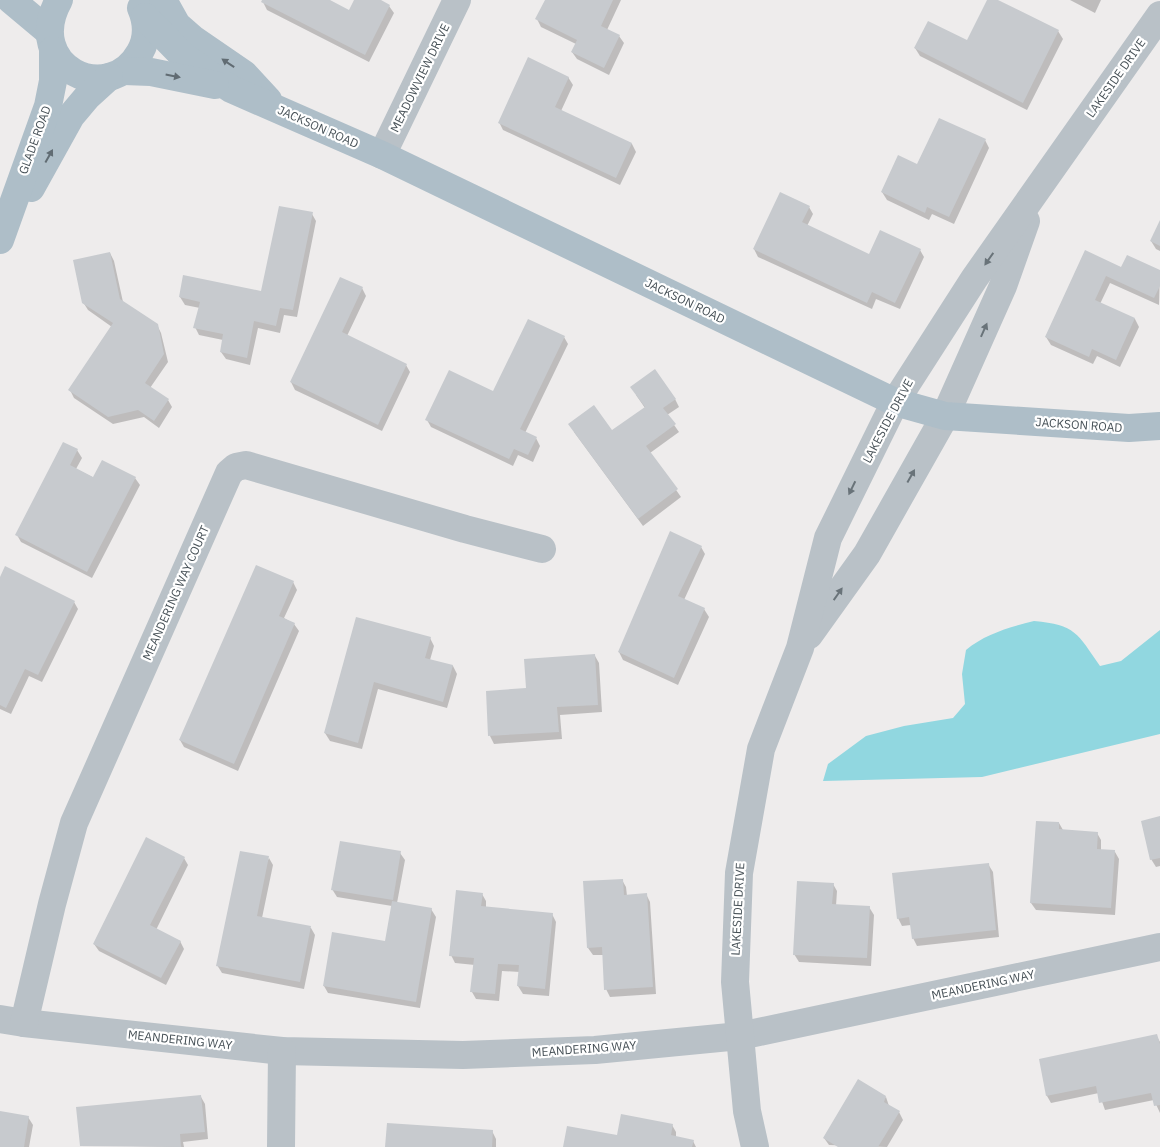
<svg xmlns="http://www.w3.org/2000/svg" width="1160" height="1147" viewBox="0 0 1160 1147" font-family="'IBM Plex Sans',sans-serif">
<rect width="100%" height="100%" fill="#eeecec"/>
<path fill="#91d7e0" d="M1034 621C1076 625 1077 633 1100 666L1121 661 1160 630V734L982 777 823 781 828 764 866 736 904 726 953 718 965 704 962 674 966 650C985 634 1010 627 1034 621Z"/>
<g fill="#0003">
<path d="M264 0H327L349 11 356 0H378L389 6 394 13 369 62 267 10 263 2Z"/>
<path d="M546 0H621L607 30 619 36 624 43 609 75 577 59 572 52 576 44 541 27 537 19Z"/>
<path d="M988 0H996L1058 31 1063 39 1027 110 920 56 915 48 967 42Z"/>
<path d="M1070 0H1101L1095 13Z"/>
<path d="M568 77 573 85 561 111 632 144 636 152 620 185 503 130 499 122Z"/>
<path d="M985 140 989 148 954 224 932 214 929 220 887 200 882 192 918 166Z"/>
<path d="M809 207 813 214 807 226 869 255 920 250 924 257 900 309 876 299 872 309 758 257 754 249Z"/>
<path d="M312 214 316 221 297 317 284 315 280 333 258 328 250 365 226 359 221 352 223 340 199 335 195 327 200 308 185 305 180 297 262 293Z"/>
<path d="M1160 223V251L1156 249 1151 241Z"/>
<path d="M1085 252 1122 268 1160 271 1159 305 1110 283 1100 304 1135 319 1139 327 1120 367 1097 356 1093 364 1051 345 1046 337Z"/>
<path d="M110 253 114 261 123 302 157 325 161 333 168 362 150 388 168 400 172 407 159 428 144 417 113 424 74 398 70 390 112 327 88 310 83 302Z"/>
<path d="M362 288 366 296 347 336 406 365 410 372 382 431 295 390 291 382Z"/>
<path d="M564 337 568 344 525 433 536 438 540 446 533 462 518 455 513 466 431 427 427 420 494 393Z"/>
<path d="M636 395 675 399 679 407 667 415 679 432 650 453 681 497 643 526 574 432H612L645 408Z"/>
<path d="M77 450 82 458 76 469 94 478H135L140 485 92 578 21 542 17 535Z"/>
<path d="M701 547 705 554 684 600 704 609 709 617 678 685 623 660 619 652Z"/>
<path d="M0 580 74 602 78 609 42 682 29 676 11 714 0 709Z"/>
<path d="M293 582 297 590 284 618 294 624 299 631 238 771 184 747 180 740Z"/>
<path d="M357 618 430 638 434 646 430 660 453 666 457 674 447 708 378 689 362 749 330 741 325 733Z"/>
<path d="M595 656 599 663 602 712 560 715 562 739 494 744 490 736 487 692 527 689Z"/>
<path d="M1160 817V866L1156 867 1151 859Z"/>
<path d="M1059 823 1063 830 1097 833 1101 840V851L1115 852 1119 859 1115 915 1036 910 1031 903Z"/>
<path d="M400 853 405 860 397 903 431 909 436 917 420 1008 328 993 324 986 386 942 392 906 337 897 332 889Z"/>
<path d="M184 858 188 865 156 930 180 941 184 949 166 985 99 951 94 944Z"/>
<path d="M269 858 273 865 262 918 311 928 315 935 304 989 222 973 217 965Z"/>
<path d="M988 864 993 872 999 937 917 946 913 938 911 925 902 926 898 918Z"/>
<path d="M622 880 626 887 627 896 646 894 650 902 656 994 610 997 606 989 604 955H593L588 948Z"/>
<path d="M833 884 837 891 836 906 869 907 874 915 871 966 799 962 794 954Z"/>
<path d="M482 894 486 901V908L552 914 556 922 549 996 523 994 518 986 520 972 502 971 499 1001 476 999 472 992 475 965 455 963 451 955Z"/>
<path d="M1156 1035 1160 1042V1113L1154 1100 1105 1110 1099 1093 1051 1103 1047 1096 1040 1060Z"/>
<path d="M201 1097 205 1104 208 1139 183 1142 184 1147 81 1145Z"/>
<path d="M886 1097 889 1106 899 1112 903 1120 887 1147 829 1145 824 1138Z"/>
<path d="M0 1113 28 1117 33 1125 29 1147H0Z"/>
<path d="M672 1125 676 1132V1138L693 1141 696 1147H564Z"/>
<path d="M492 1131 496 1139V1147H386Z"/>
</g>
<g fill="#c7cace">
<path d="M262 0H330L349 10 354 0H381L390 5 365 55 261 2Z"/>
<path d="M545 0H613L601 26 620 35 604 68 571 52 577 40 535 19Z"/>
<path d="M987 0H998L1059 30 1023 103 914 48 928 21 967 40Z"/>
<path d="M528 57 569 77 555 107 632 143 616 178 498 123Z"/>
<path d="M939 118 986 139 949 217 927 207 925 213 881 192 898 155 917 164Z"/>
<path d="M780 192 810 206 802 222 869 254 880 230 921 249 895 303 872 292 867 303 753 249Z"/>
<path d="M279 206 313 212 293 310 280 308 276 326 254 321 247 358 220 352 223 334 193 328 200 302 179 297 183 275 261 291Z"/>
<path d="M1160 220V246L1150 241Z"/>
<path d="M1085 250 1121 267 1127 255 1160 270V286L1154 298 1106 276 1095 300 1135 318 1116 360 1092 349 1089 357 1045 337Z"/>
<path d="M110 252 120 299 158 324 164 354 145 383 169 399 154 421 138 410 108 417 68 390 113 323 82 303 73 260Z"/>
<path d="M340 277 363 287 342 332 407 364 378 425 290 382Z"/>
<path d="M528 319 565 336 520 429 537 437 528 455 514 449 509 459 425 420 449 370 493 391Z"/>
<path d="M655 369 676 399 663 408 676 424 646 446 678 489 638 519 568 424 594 405 612 430 645 407 630 387Z"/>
<path d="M63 442 78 449 70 465 93 477 102 460 136 477 87 572 15 535Z"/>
<path d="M670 531 702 546 678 596 705 608 674 678 618 652Z"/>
<path d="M256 565 294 581 279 616 295 623 234 764 179 740Z"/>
<path d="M5 566 75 601 38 675 25 669 6 708 0 705V577Z"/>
<path d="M356 617 431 637 425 658 453 665 443 702 374 682 358 743 324 733Z"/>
<path d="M595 654 598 705 557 707 559 732 488 736 486 691 526 688 524 659Z"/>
<path d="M1160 816V858L1150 860 1141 821Z"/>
<path d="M1036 821 1059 822V829L1098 832 1097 849 1115 850 1111 908 1030 903Z"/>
<path d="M146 837 185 857 150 925 181 941 161 978 93 944Z"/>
<path d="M340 841 401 851 393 900 331 890Z"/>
<path d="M240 851 269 856 257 916 311 926 300 982 216 966Z"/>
<path d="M989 863 996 930 912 939 909 917 897 919 892 873Z"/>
<path d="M623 879 624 895 647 893 653 987 604 990 602 947 587 948 583 881Z"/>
<path d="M797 881 834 883 832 904 870 906 867 958 793 955Z"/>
<path d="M456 890 483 893 481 906 553 913 545 989 517 986 519 965 498 964 495 994 470 992 474 958 449 956Z"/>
<path d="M392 901 432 908 416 1002 323 986 332 932 385 941Z"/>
<path d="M1157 1034 1160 1044V1105L1154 1106 1151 1093 1099 1103 1096 1086 1046 1096 1039 1059Z"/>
<path d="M858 1079 886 1096 884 1102 900 1111 878 1147H838L823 1138Z"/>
<path d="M201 1095 205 1132 180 1134 181 1147 80 1146 76 1107Z"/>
<path d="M0 1111 29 1116 24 1147H0Z"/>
<path d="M621 1114 673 1124 671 1135 694 1140 692 1147H563L567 1126 617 1135Z"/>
<path d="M387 1123 493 1130 492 1147H385Z"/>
</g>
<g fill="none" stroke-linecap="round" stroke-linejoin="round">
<g stroke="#b9c1c7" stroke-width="28">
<path d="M382 155 457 0"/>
<path d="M809 635 867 554 945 416 1003 286 1026 221"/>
<path d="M0 1019 24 1023 282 1051 463 1055 595 1050 740 1036 1160 947"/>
<path d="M24 1023 52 904 74 823 229 473 236 467 246 465 465 529 542 549"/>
<path d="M281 1147 282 1051"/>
<path d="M755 1147 747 1111 735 982 739 873 761 749 800 648 828 538 895 402 974 279 1160 15"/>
</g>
<g stroke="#aebec8" stroke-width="28">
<path d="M11 0 48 31"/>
<path d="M59 0C22 66 108 109 140 52 148 38 147 22 141 8"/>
<path d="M163 0 177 25 193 39 244 74 268 100"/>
<path d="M145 17 184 57 231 89 382 155 895 402 945 416 1129 428 1160 426"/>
<path d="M124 71 151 72 215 85"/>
<path d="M31 188 71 116 87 97 109 77"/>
<path d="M0 240 48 106 53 81V50"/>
</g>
</g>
<defs><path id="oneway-solid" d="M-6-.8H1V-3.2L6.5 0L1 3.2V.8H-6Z" transform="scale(1.25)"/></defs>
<g fill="#616c73">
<use href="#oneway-solid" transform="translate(228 63) rotate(-146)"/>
<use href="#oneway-solid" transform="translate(173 76) rotate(11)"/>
<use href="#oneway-solid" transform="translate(49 156) rotate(-61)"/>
</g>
<g fill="#697379">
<use href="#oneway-solid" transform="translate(989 259) rotate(125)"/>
<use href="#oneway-solid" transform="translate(984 330) rotate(-66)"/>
<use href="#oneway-solid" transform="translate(911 476) rotate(-61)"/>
<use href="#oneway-solid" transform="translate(852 488) rotate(116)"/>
<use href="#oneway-solid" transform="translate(838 594) rotate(-55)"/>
</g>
<g text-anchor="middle" stroke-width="4.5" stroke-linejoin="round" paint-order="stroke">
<g font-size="12" fill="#475157" stroke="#fff">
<text transform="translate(420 78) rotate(-64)" y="4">MEADOWVIEW DRIVE</text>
<text transform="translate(1116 78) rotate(-55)" y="4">LAKESIDE DRIVE</text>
<text transform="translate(318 127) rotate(24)" y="4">JACKSON ROAD</text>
<text transform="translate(35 140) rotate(-70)" y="4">GLADE ROAD</text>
<text transform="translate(685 301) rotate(26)" y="4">JACKSON ROAD</text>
<text transform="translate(888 421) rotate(-62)" y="4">LAKESIDE DRIVE</text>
<text transform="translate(1079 425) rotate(4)" y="4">JACKSON ROAD</text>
<text transform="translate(176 593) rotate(-66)" y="4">MEANDERING WAY COURT</text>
<text transform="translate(738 909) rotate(-87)" y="4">LAKESIDE DRIVE</text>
<text transform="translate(983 985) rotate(-12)" y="4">MEANDERING WAY</text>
<text transform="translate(180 1040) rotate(6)" y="4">MEANDERING WAY</text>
<text transform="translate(584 1049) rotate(-4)" y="4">MEANDERING WAY</text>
</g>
</g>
</svg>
